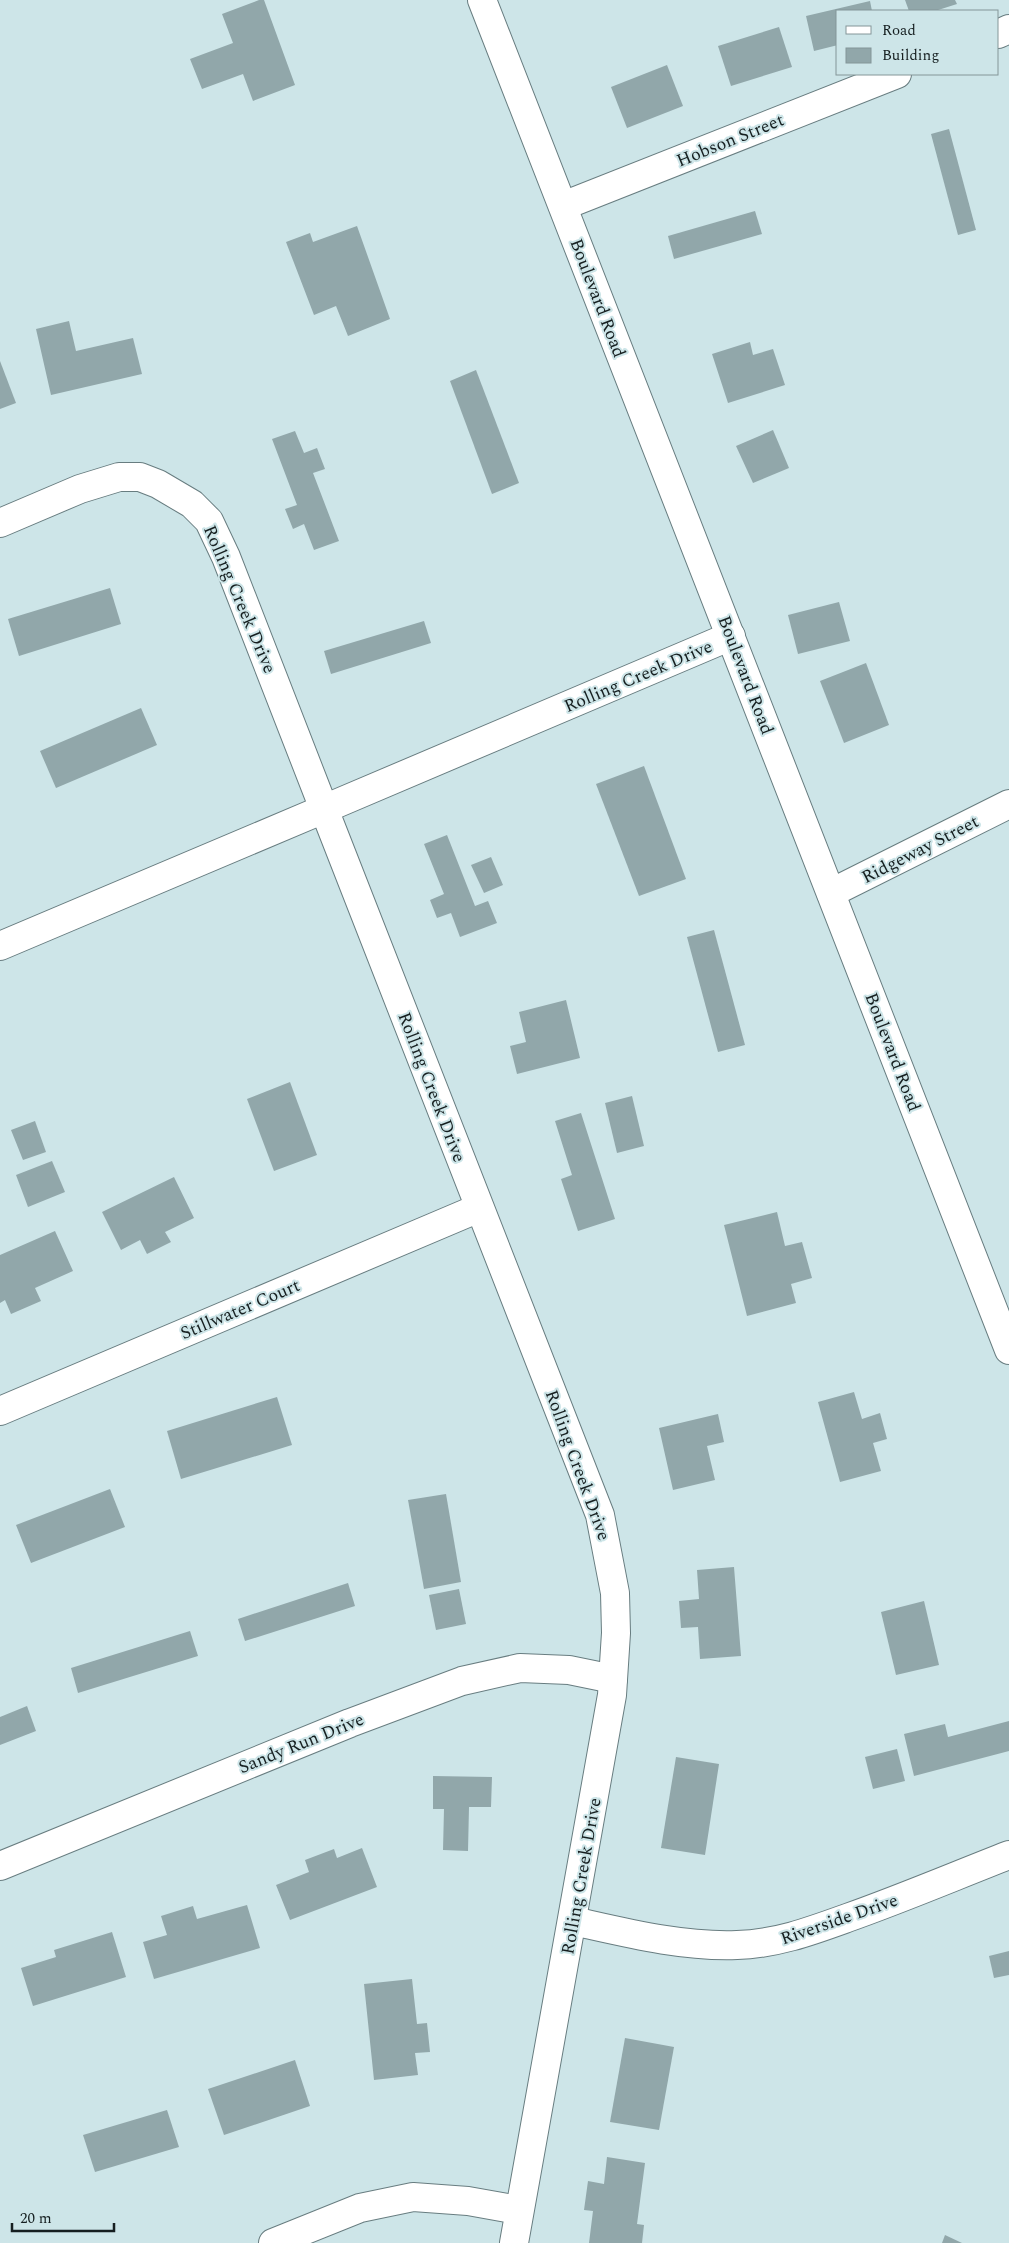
<svg xmlns="http://www.w3.org/2000/svg" width="1009" height="2243" viewBox="0 0 1009 2243" font-family="Spectral,serif">
<rect width="100%" height="100%" fill="#cde5e8"/>
<g fill="#91a7aa">
<path d="M259 0H264L295 85 253 101 243 74 202 89 190 59 233 43 222 14Z"/>
<path d="M905 0H955L957 4 935 11H909Z"/>
<path d="M870 1 872 11H838V45L814 51 806 16Z"/>
<path d="M779 27 792 67 731 86 718 46Z"/>
<path d="M667 65 683 106 627 128 611 87Z"/>
<path d="M949 129 976 230 958 235 931 134Z"/>
<path d="M755 211 762 234 674 259 668 236Z"/>
<path d="M357 226 390 319 348 336 336 306 314 315 286 242 310 233 313 242Z"/>
<path d="M69 321 76 351 133 338 142 374 51 395 36 329Z"/>
<path d="M750 342 753 355 773 349 785 385 728 403 712 354Z"/>
<path d="M0 361 16 403 0 409Z"/>
<path d="M476 370 519 483 492 494 450 381Z"/>
<path d="M773 430 789 468 753 483 736 446Z"/>
<path d="M295 431 304 453 317 448 325 469 313 473 339 541 314 550 304 524 293 529 285 509 297 505 272 439Z"/>
<path d="M110 588 121 624 19 656 8 619Z"/>
<path d="M839 602 850 641 798 654 788 615Z"/>
<path d="M424 621 431 643 331 674 324 651Z"/>
<path d="M866 663 889 725 844 743 820 681Z"/>
<path d="M141 708 157 745 56 788 40 751Z"/>
<path d="M644 766 686 879 639 896 596 784Z"/>
<path d="M447 835 475 906 488 901 497 923 460 937 451 913 437 918 430 900 444 894 424 844Z"/>
<path d="M491 857 503 885 484 893 471 865Z"/>
<path d="M714 930 745 1045 718 1052 687 937Z"/>
<path d="M566 1000 580 1058 517 1074 510 1046 526 1042 519 1012Z"/>
<path d="M290 1082 317 1155 274 1171 247 1099Z"/>
<path d="M632 1096 644 1146 617 1153 605 1103Z"/>
<path d="M581 1113 615 1219 578 1231 561 1179 572 1175 555 1121Z"/>
<path d="M35 1121 46 1152 23 1160 11 1130Z"/>
<path d="M52 1161 65 1192 28 1207 16 1175Z"/>
<path d="M174 1177 194 1218 165 1232 171 1242 147 1254 140 1240 121 1250 102 1212Z"/>
<path d="M777 1212 785 1246 802 1242 812 1278 791 1284 796 1303 747 1316 724 1225Z"/>
<path d="M55 1231 73 1271 35 1288 41 1301 11 1314 5 1300 0 1303V1255Z"/>
<path d="M854 1392 862 1419 880 1413 887 1439 873 1443 881 1471 840 1482 818 1402Z"/>
<path d="M277 1397 292 1445 181 1479 167 1431Z"/>
<path d="M718 1414 724 1442 707 1446 715 1480 673 1490 659 1428Z"/>
<path d="M110 1489 125 1527 31 1563 16 1525Z"/>
<path d="M446 1494 461 1582 424 1589 408 1500Z"/>
<path d="M734 1567 741 1656 700 1659 698 1627 681 1628 679 1601 699 1599 697 1570Z"/>
<path d="M348 1583 355 1606 245 1641 238 1619Z"/>
<path d="M459 1589 466 1624 436 1630 429 1595Z"/>
<path d="M924 1601 939 1665 896 1675 881 1612Z"/>
<path d="M190 1631 198 1656 78 1693 71 1668Z"/>
<path d="M27 1706 36 1731 0 1745V1717Z"/>
<path d="M1009 1721V1751L914 1776 904 1734 945 1724 948 1737Z"/>
<path d="M897 1749 905 1781 873 1789 865 1757Z"/>
<path d="M676 1757 719 1764 705 1855 661 1848Z"/>
<path d="M433 1776 492 1777 491 1807H469L468 1851 443 1850 444 1809H433Z"/>
<path d="M362 1848 377 1887 290 1920 276 1885 309 1872 305 1860 334 1849 337 1858Z"/>
<path d="M247 1905 260 1948 154 1979 143 1942 167 1935 161 1916 193 1906 197 1919Z"/>
<path d="M112 1932 126 1977 33 2006 21 1968 56 1957 54 1950Z"/>
<path d="M1009 1951V1975L994 1978 989 1956Z"/>
<path d="M412 1979 417 2024 427 2023 430 2052 415 2053 418 2075 374 2080 364 1984Z"/>
<path d="M625 2038 674 2047 659 2130 610 2122Z"/>
<path d="M295 2060 310 2106 224 2135 208 2089Z"/>
<path d="M167 2110 179 2147 95 2172 83 2135Z"/>
<path d="M607 2157 645 2163 637 2224 644 2225 642 2243H589L593 2211 584 2210 588 2181 604 2184Z"/>
<path d="M945 2235 962 2243H942Z"/>
</g>
<g fill="none" stroke-linecap="round" stroke-linejoin="round">
<g stroke="#687d80" stroke-width="30">
<g id="minor">
<path d="M482 0 1009 1350"/>
<path d="M998 34 1009 29"/>
<path d="M563 206 897 74"/>
<path d="M0 523 80 489 119 477H140L158 484 192 504 209 521 226 557 324 809 0 946"/>
<path d="M831 893 1009 804"/>
<path d="M0 1411 479 1208"/>
<path d="M0 1866 350 1723 462 1681 520 1668 569 1670 613 1679"/>
<path d="M573 1921C627 1933 682 1947 737 1945 776 1944 811 1931 847 1918 901 1899 955 1876 1009 1855"/>
<path d="M273 2243 360 2208 413 2197 468 2201 519 2210"/>
<path d="M514 2243 612 1695 616 1633 615 1593 600 1515 324 809 731 636"/>
</g>
</g>
<use href="#minor" stroke="#fff" stroke-width="28"/>
</g>
<g text-anchor="middle" stroke-width="4" stroke-linejoin="round" paint-order="stroke">
<g font-size="18" fill="#161f20" stroke="#cde5e8">
<text transform="translate(730 140) rotate(-22)" y="6">Hobson Street</text>
<text transform="translate(598 298) rotate(69)" y="6">Boulevard Road</text>
<text transform="translate(240 599) rotate(67)" y="6">Rolling Creek Drive</text>
<text transform="translate(746 675) rotate(69)" y="6">Boulevard Road</text>
<text transform="translate(638 676) rotate(-23)" y="6">Rolling Creek Drive</text>
<text transform="translate(920 849) rotate(-27)" y="6">Ridgeway Street</text>
<text transform="translate(893 1052) rotate(69)" y="6">Boulevard Road</text>
<text transform="translate(432 1087) rotate(69)" y="6">Rolling Creek Drive</text>
<text transform="translate(240 1309) rotate(-23)" y="6">Stillwater Court</text>
<text transform="translate(578 1465) rotate(70)" y="6">Rolling Creek Drive</text>
<text transform="translate(301 1743) rotate(-22)" y="6">Sandy Run Drive</text>
<text transform="translate(581 1876) rotate(-80)" y="6">Rolling Creek Drive</text>
<text transform="translate(839 1919) rotate(-19)" y="6">Riverside Drive</text>
</g>
</g>
<rect x="836" y="10" width="162" height="65" fill="#cde5e8" stroke="#849698"/>
<rect x="846" y="26" width="25" height="8" fill="#ffffff" stroke="#849698"/>
<text x="882" y="35" font-size="15" fill="#161f20">Road</text>
<rect x="846" y="48" width="25" height="15" fill="#91a7aa" stroke="#849698"/>
<text x="882" y="60" font-size="15" fill="#161f20">Building</text>
<path d="M12 2223v8h102v-8" fill="none" stroke="#161f20" stroke-width="2.5"/>
<text x="20" y="2223" font-size="15" fill="#161f20" stroke="#cde5e8" stroke-width="4" paint-order="stroke">20 m</text>
</svg>
